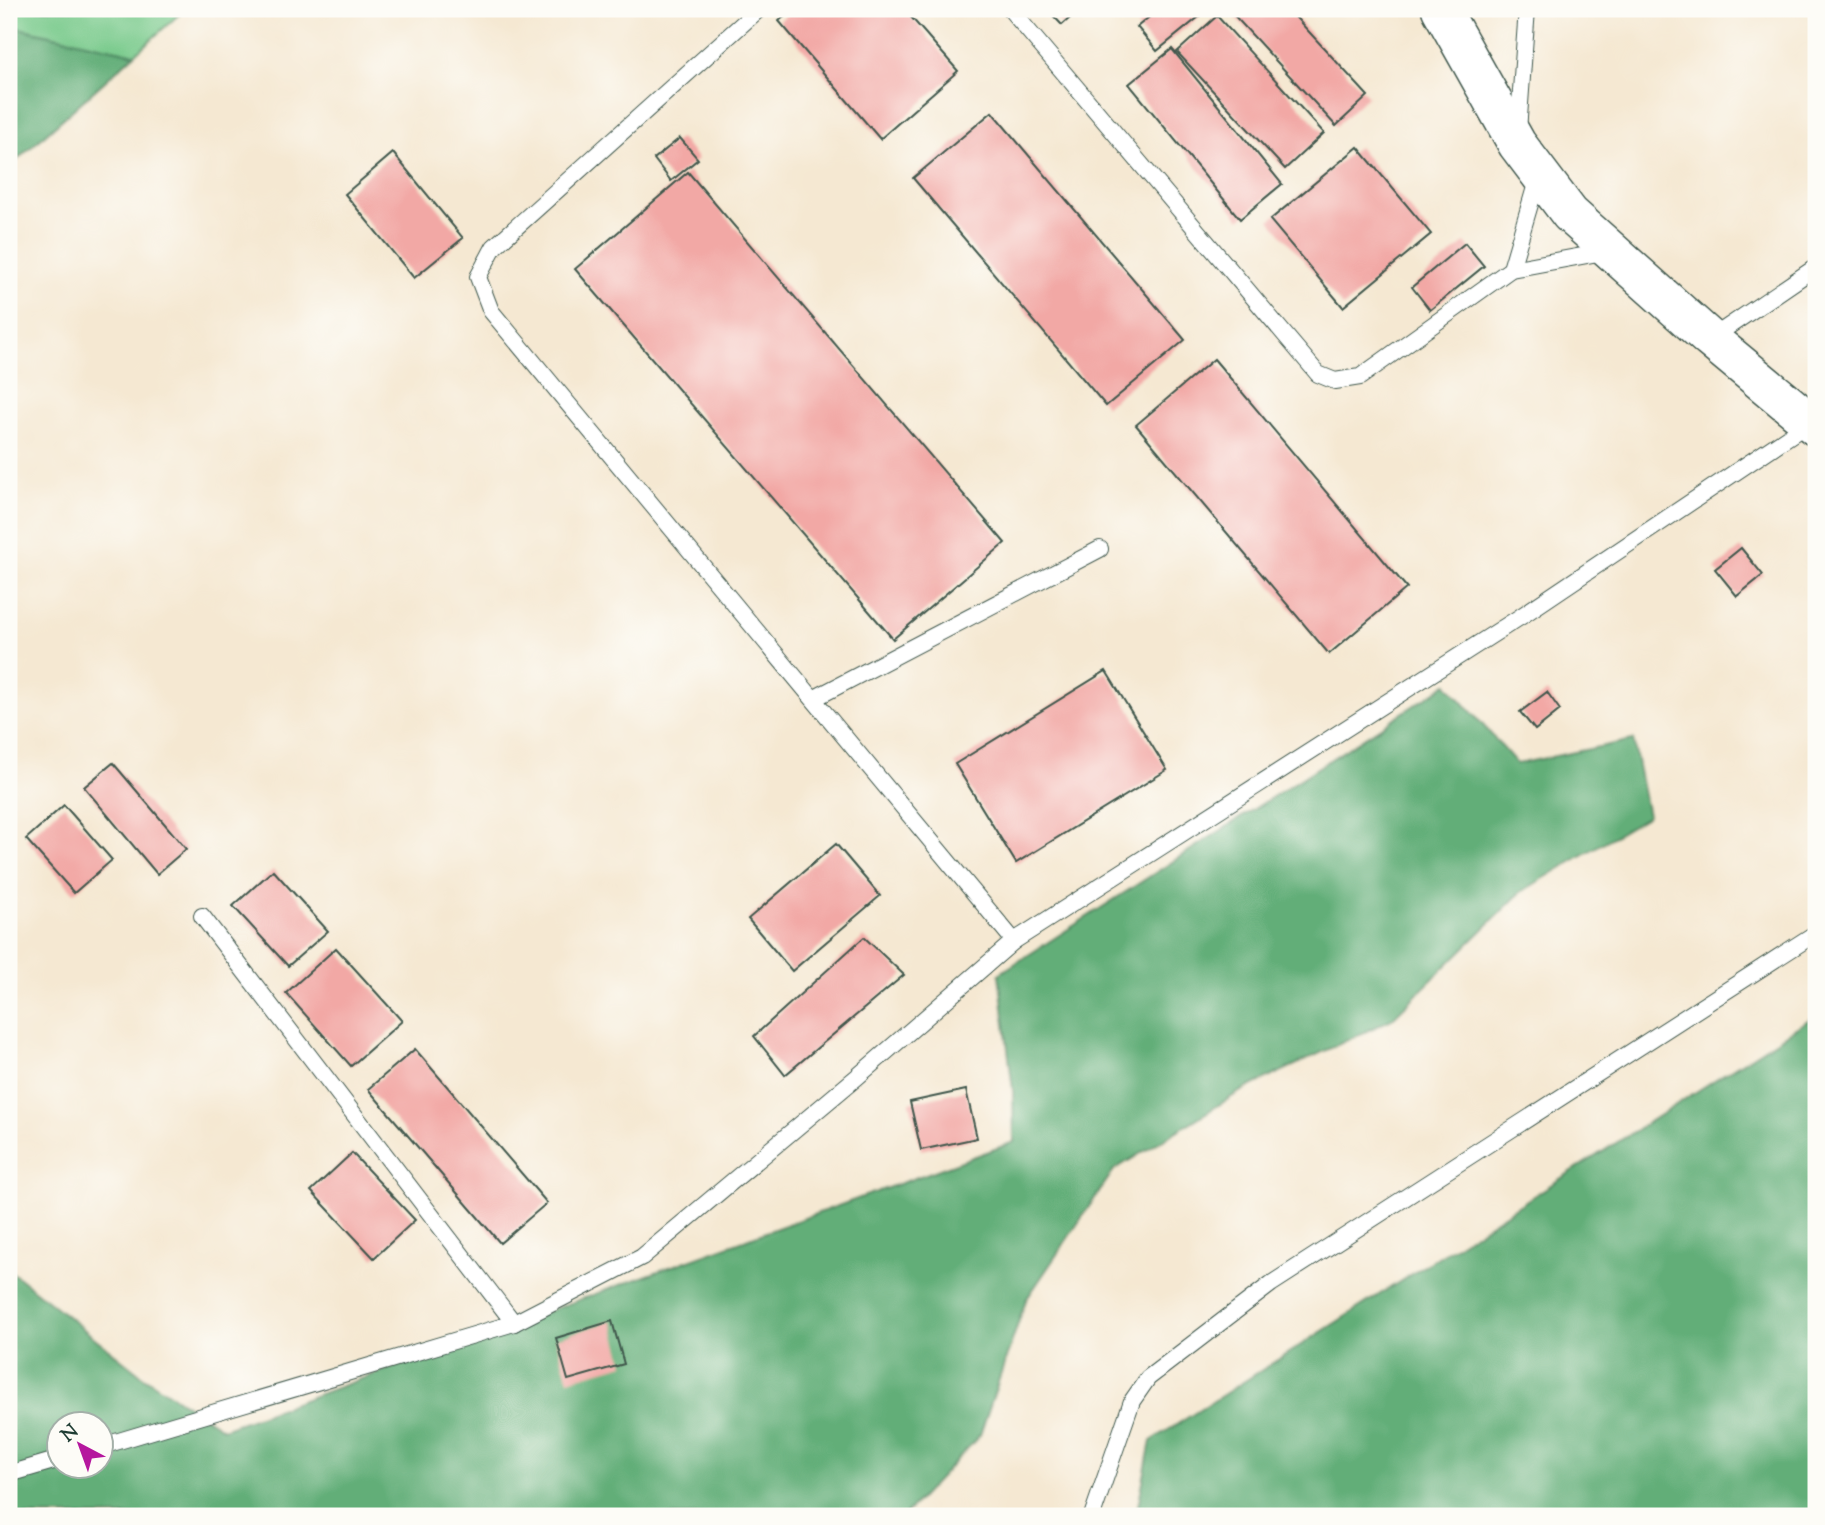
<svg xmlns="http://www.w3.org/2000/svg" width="1825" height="1525" viewBox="0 0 1825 1525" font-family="'Sorts Mill Goudy',serif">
<rect width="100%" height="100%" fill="#fdfcf7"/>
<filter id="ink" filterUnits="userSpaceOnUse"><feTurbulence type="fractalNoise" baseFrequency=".0143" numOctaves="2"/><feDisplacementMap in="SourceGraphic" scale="14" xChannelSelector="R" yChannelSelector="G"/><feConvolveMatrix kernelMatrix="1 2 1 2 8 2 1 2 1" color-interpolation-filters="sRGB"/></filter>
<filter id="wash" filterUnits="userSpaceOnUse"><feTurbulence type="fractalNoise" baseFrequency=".00686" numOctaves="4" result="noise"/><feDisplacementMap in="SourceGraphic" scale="28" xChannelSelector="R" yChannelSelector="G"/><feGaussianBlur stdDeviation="1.57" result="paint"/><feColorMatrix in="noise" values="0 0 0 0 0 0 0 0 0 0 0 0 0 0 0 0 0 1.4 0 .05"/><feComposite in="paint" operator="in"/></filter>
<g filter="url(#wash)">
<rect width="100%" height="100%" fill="#f5e8d2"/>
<path fill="#79ca8c" stroke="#4c8460" stroke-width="2" d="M9 9H185L135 54 18 28 9 31Z"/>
<g fill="#62ae78" stroke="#407656" stroke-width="2" fill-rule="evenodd">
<path d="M18 28 135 54 9 167V31Z"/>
<path d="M1447 684 1517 764 1633 740 1648 816 1521 892 1392 1019 1243 1090 1114 1170 1026 1300 980 1435 904 1516H9V1270L144 1377 223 1429 1014 1142 1013 1091 999 974ZM60 1424H102V1466H60Z"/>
<path d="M1816 1015V1516H1136L1151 1441Z"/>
</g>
<g id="blocks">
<g fill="#f2a8a5">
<path d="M793 9H904L958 71 880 139 779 21Z"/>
<path d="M1047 9H1080L1062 25Z"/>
<path d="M1159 9H1194L1200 16 1157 51 1137 27Z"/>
<path d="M1234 9H1288L1368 96 1336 126 1231 12Z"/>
<path d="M1217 16 1324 133 1285 169 1177 52Z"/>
<path d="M1172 49 1282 184 1240 219 1129 84Z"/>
<path d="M992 112 1185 340 1106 406 913 178Z"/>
<path d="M680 138 698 159 671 181 654 159Z"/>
<path d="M1358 147 1431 234 1343 307 1270 220Z"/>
<path d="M393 153 463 238 414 278 345 194Z"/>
<path d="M688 172 1005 543 893 639 575 269Z"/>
<path d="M1465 243 1484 266 1430 310 1412 287Z"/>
<path d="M1214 359 1407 588 1329 654 1136 425Z"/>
<path d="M1741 548 1763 575 1737 596 1715 569Z"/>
<path d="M1106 671 1167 770 1016 863 955 764Z"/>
<path d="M1547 692 1560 710 1535 730 1520 712Z"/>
<path d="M113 763 186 849 157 874 84 787Z"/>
<path d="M64 805 112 860 74 893 26 839Z"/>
<path d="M836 844 880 896 792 971 748 919Z"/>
<path d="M273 870 328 931 288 966 233 906Z"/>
<path d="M864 937 904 975 785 1075 754 1036Z"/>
<path d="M336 948 402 1021 351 1066 286 993Z"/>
<path d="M415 1049 547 1203 500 1243 368 1089Z"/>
<path d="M966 1090 977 1138 921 1150 910 1102Z"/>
<path d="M352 1153 415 1220 374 1258 311 1191Z"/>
<path d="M612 1321 624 1364 568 1380 556 1338Z"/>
</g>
</g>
</g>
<g filter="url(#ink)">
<use href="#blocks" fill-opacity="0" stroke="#3f574c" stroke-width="2"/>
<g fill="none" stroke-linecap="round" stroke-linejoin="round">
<g stroke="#3f574c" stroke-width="18">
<g id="lane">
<path d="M759 9 494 247 478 277 491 311 1014 941"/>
<path d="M1010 9 1318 374 1335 381 1360 377 1511 269 1609 251"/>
<path d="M1518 131 1527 9"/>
<path d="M1511 269 1538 177"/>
<path d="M1710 339 1816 267"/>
<path d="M815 698 1100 549"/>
<path d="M202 916 514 1323"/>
<path d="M102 1446 514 1323 642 1257 857 1077 1014 941 1520 617 1810 422"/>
<path d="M9 1474 60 1459"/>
<path d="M1092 1516 1132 1401 1148 1378 1271 1284 1816 933"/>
</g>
</g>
<g stroke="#3f574c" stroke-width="41">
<path id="secondary" d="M1441 9 1517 144 1570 214 1710 339 1816 427"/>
</g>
<use href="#lane" stroke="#fff" stroke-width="16"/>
<use href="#secondary" stroke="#fff" stroke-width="38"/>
</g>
</g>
<rect width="1825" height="1525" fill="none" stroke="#fdfcf7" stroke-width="35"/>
<g transform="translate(80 1445) rotate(319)"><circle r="33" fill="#fdfcf7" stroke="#a4b0a9" stroke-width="2"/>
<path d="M0-5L12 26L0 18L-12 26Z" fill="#b5179e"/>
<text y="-10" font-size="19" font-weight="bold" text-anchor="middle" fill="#1f3d34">N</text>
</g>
</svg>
